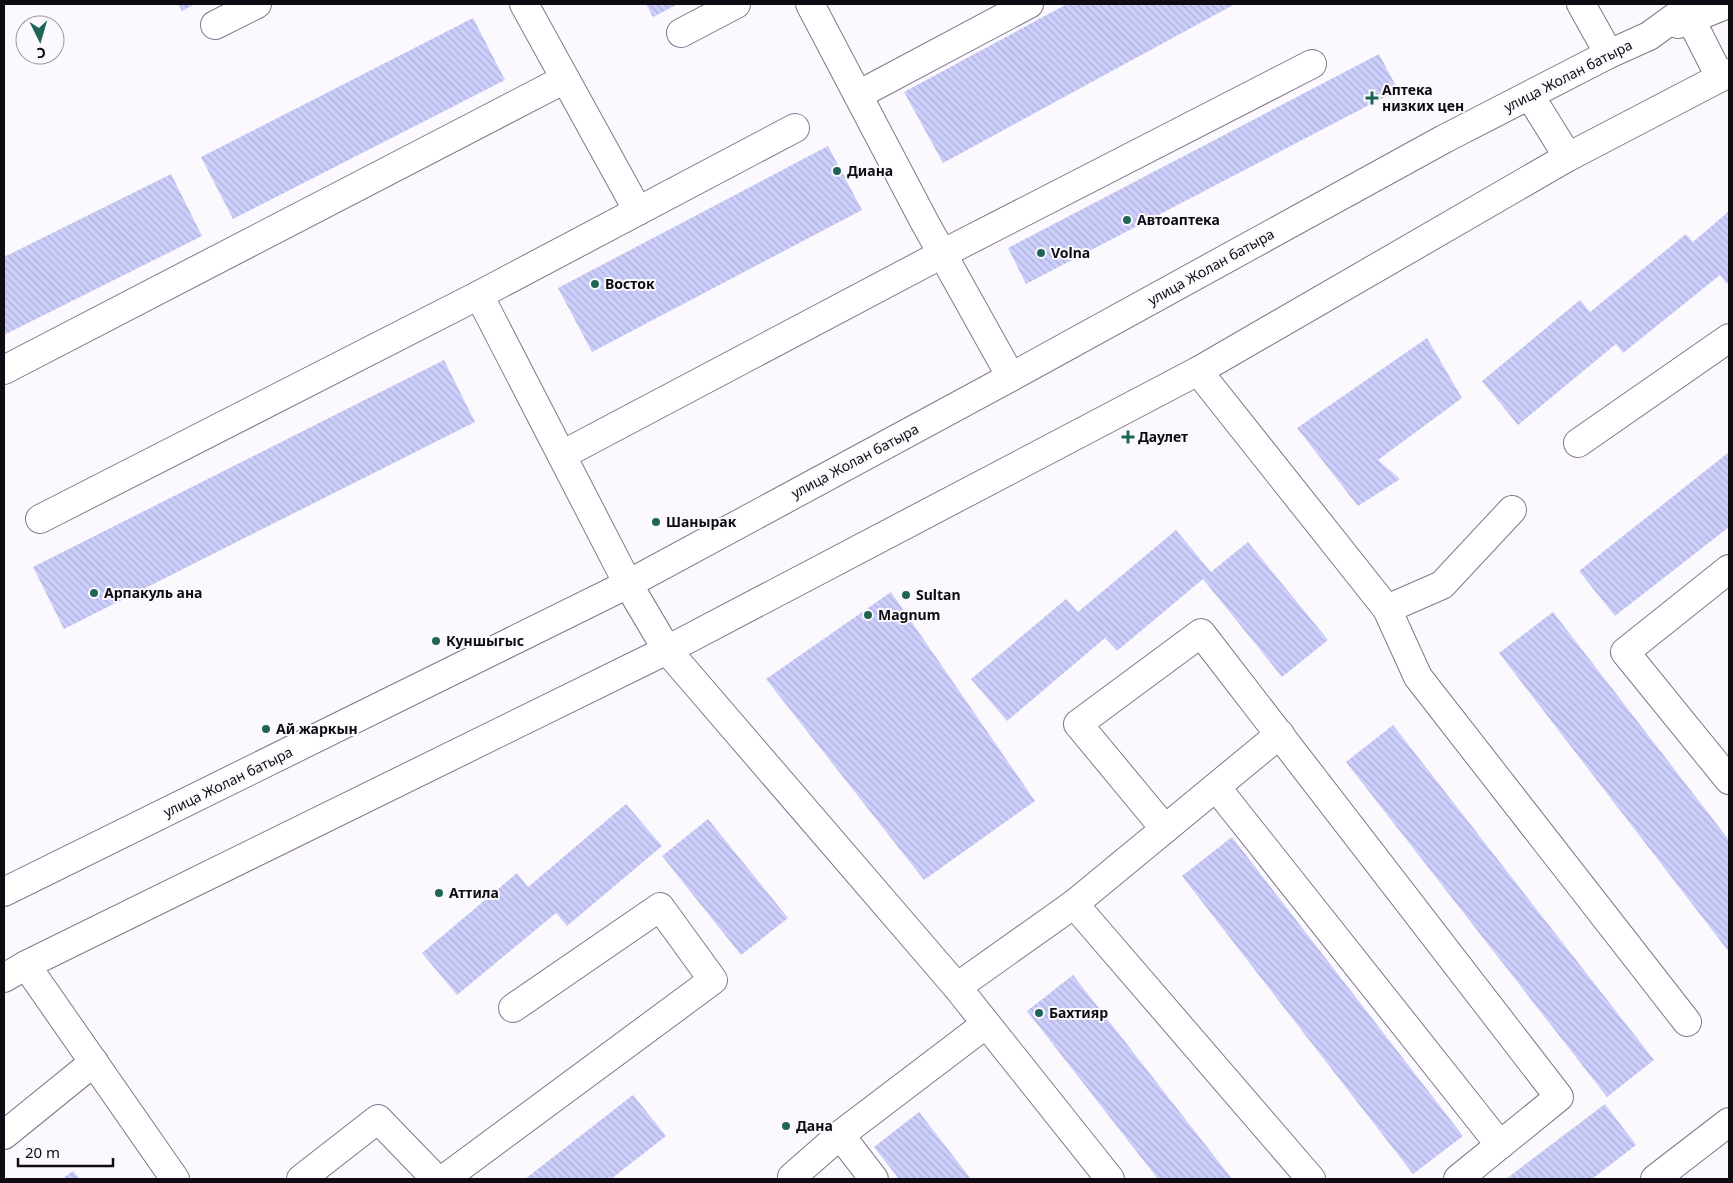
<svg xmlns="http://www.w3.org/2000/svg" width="1733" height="1183" viewBox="0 0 1733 1183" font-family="'Noto Sans',sans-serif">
<defs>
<pattern id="building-back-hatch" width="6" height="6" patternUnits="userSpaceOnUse" patternTransform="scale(1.25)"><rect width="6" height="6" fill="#cccefb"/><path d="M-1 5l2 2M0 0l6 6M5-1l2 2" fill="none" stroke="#aeb0d6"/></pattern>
</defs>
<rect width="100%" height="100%" fill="#fcf9fe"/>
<g fill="url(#building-back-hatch)">
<path d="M178 4H195L182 11Z"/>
<path d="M646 4H678L653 17Z"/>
<path d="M1067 4H1235L943 163 904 92Z"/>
<path d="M473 18 505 80 233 219 201 157Z"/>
<path d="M1379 54 1398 90 1026 284 1008 248Z"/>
<path d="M828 146 862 210 592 352 558 288Z"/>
<path d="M171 174 202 236 4 335V257Z"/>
<path d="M1729 211V282L1727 284 1720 275 1623 353 1616 344 1518 425 1482 381 1580 300 1590 312 1686 234 1693 242Z"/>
<path d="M1427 338 1462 398 1378 460 1400 479 1358 506 1297 428Z"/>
<path d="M444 360 475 422 64 629 33 567Z"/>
<path d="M1729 452V527L1615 616 1579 571Z"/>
<path d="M1176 530 1211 572 1248 542 1328 640 1282 677 1203 579 1117 651 1105 638 1007 721 971 679 1066 599 1078 612Z"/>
<path d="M891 592 1035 801 924 880 766 679Z"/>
<path d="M1553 612 1729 840V952L1499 653Z"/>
<path d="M1393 725 1654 1060 1607 1097 1346 762Z"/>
<path d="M626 804 662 846 567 926 556 913 457 995 422 953 517 873 528 887Z"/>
<path d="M708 819 788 918 741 955 662 856Z"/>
<path d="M1232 837 1463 1136 1413 1174 1182 876Z"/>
<path d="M1073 975 1232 1179H1158L1027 1011Z"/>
<path d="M633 1095 666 1136 611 1179H525Z"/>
<path d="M1605 1104 1636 1145 1592 1179H1506Z"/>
<path d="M919 1112 971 1179H899L874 1147Z"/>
<path d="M73 1171 80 1179H62Z"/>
</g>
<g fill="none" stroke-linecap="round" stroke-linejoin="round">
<g stroke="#82778c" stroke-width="30">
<g id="minor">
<path d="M524 4 638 211"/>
<path d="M810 4 924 221 1011 377"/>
<path d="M1581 4 1609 54"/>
<path d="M1690 18 1720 77"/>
<path d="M1678 24 1728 4"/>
<path d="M215 25 257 4"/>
<path d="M681 33 736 4"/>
<path d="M858 95 1029 4"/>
<path d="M1530 96 1568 157"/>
<path d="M479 295 628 584 667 650 957 987 1110 1179"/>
<path d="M4 370 565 79"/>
<path d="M1198 371 1387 609 1442 585 1512 510"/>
<path d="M1578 443 1729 338"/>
<path d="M562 455 942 254 1312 64"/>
<path d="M40 519 479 295 795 128"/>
<path d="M1729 569 1625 652 1729 780"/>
<path d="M1387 609 1418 677 1687 1022"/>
<path d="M1216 787 1500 1145"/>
<path d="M1165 829 1078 724 1201 633 1559 1097 1458 1179"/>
<path d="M4 892 628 584 1011 377 1444 139 1609 54 1649 36 1693 4"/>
<path d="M1074 904 1311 1179"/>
<path d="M26 965 175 1179"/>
<path d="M4 978 26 965 667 650 1198 371 1568 157 1729 73"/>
<path d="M957 987 1074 904 1280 734"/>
<path d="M4 1135 94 1062"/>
<path d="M840 1135 874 1179"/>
<path d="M301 1179 378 1119 436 1179"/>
<path d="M444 1179 713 980 660 907 513 1008"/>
<path d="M792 1179V1177L840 1135 986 1024"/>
<path d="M1655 1179 1729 1122"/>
</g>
</g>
<use href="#minor" stroke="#fff" stroke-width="28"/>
</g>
<g fill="#1e6558" stroke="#fcf9fe" stroke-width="2">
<path d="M1369.5 90.5h5v5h5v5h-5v5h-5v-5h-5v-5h5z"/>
<circle cx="837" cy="171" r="5"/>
<circle cx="1127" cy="220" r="5"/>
<circle cx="1041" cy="253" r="5"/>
<circle cx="595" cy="284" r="5"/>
<path d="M1125.5 429.5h5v5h5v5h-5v5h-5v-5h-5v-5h5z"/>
<circle cx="656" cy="522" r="5"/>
<circle cx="94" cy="593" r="5"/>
<circle cx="906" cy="595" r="5"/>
<circle cx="868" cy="615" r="5"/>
<circle cx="436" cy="641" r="5"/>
<circle cx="266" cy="729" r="5"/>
<circle cx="439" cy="893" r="5"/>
<circle cx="1039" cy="1013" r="5"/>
<circle cx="786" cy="1126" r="5"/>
</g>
<g text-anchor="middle" stroke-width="4" stroke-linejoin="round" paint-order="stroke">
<g font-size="14" fill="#0f0b13" stroke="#fcf9fe">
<text transform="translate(1568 76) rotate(-27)" y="5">улица Жолан батыра</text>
<text transform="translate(1211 267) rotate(-29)" y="5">улица Жолан батыра</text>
<text transform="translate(855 461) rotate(-28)" y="5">улица Жолан батыра</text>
<text transform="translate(228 782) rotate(-26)" y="5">улица Жолан батыра</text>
</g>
<g font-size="14" font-weight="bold" fill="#0f0b13" stroke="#fcf9fe" text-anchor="start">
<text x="1382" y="95">Аптека<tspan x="1382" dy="16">низких цен</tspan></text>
<text x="847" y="176">Диана</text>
<text x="1137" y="225">Автоаптека</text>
<text x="1051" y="258">Volna</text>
<text x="605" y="289">Восток</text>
<text x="1138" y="442">Даулет</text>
<text x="666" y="527">Шанырак</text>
<text x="104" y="598">Арпакуль ана</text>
<text x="916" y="600">Sultan</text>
<text x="878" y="620">Magnum</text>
<text x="446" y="646">Куншыгыс</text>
<text x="276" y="734">Ай жаркын</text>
<text x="449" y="898">Аттила</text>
<text x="1049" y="1018">Бахтияр</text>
<text x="796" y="1131">Дана</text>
</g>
</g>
<rect width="1733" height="1183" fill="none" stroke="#0f0b13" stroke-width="10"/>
<g transform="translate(40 40) rotate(175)"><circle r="24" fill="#fcf9fe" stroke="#9d9aa0"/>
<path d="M0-4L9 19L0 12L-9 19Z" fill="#1e6558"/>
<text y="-8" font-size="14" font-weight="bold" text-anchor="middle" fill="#0f0b13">С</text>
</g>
<path d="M18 1158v8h95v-8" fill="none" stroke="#0f0b13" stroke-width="2.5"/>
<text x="25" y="1158" font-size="15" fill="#0f0b13" stroke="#fcf9fe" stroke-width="4" paint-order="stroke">20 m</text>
</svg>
